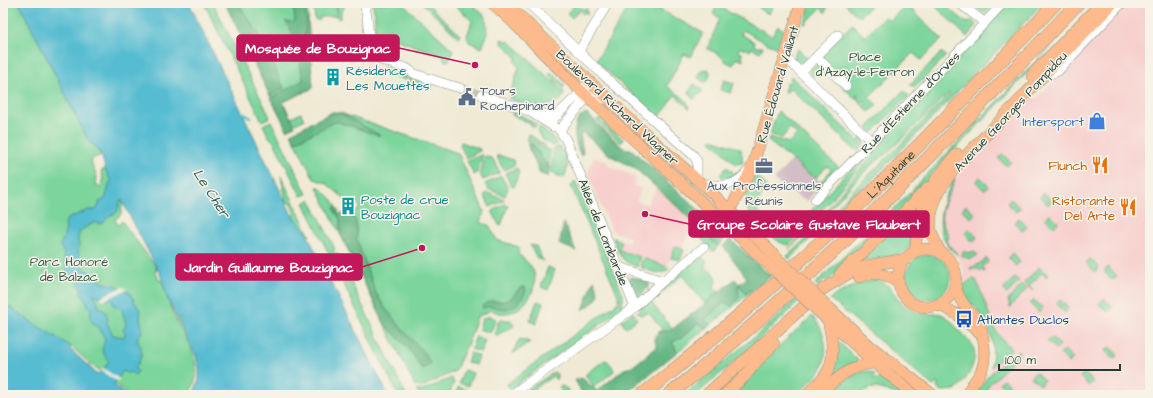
<svg xmlns="http://www.w3.org/2000/svg" width="1153" height="398" viewBox="0 0 1153 398" font-family="'Architects Daughter',sans-serif">
<rect width="100%" height="100%" fill="#f7f3e8"/>
<filter id="ink" filterUnits="userSpaceOnUse"><feTurbulence type="fractalNoise" baseFrequency=".025" numOctaves="2"/><feDisplacementMap in="SourceGraphic" scale="8" xChannelSelector="R" yChannelSelector="G"/><feConvolveMatrix kernelMatrix="1 2 1 2 8 2 1 2 1" color-interpolation-filters="sRGB"/></filter>
<filter id="wash" filterUnits="userSpaceOnUse"><feTurbulence type="fractalNoise" baseFrequency=".012" numOctaves="4" result="noise"/><feDisplacementMap in="SourceGraphic" scale="16" xChannelSelector="R" yChannelSelector="G"/><feGaussianBlur stdDeviation="0.9" result="paint"/><feColorMatrix in="noise" values="0 0 0 0 0 0 0 0 0 0 0 0 0 0 0 0 0 1.4 0 .05"/><feComposite in="paint" operator="in"/></filter>
<g filter="url(#wash)">
<rect width="100%" height="100%" fill="#f0ead4"/>
<g fill="#f7d0ce">
<path d="M1128 3H1150V395H976L987 379 991 369 993 356V341L990 330 982 315 972 304 970 303 964 294 963 290 964 273 961 263 957 255 945 241 940 227V220L944 200 953 181 1033 96 1036 99Z"/>
<path d="M594 157 607 162V165L636 177 633 185 641 188 637 201 647 205 656 189 667 197 694 223 691 225 682 249 675 247 667 267 619 250 623 240 629 242 630 237 613 232 599 201 588 171Z"/>
</g>
<path fill="#d2bec4" d="M792 160 800 166V168L824 183 811 196V197L807 201 804 198 802 199 774 180Z"/>
<g fill="#7bd59b" stroke="#4d8968">
<path d="M3 3H19L89 142 95 146 101 155 90 160 97 177 96 185 101 188 103 179 101 171 105 169 123 203 121 214 115 220 118 225 122 221 155 266 157 270 155 269V271L159 280 161 281 162 279C165 288 167 298 170 306 180 335 211 364 188 395H131L114 384 116 381 90 364 73 348 34 324 3 302Z"/>
<path d="M204 3H213L270 117 262 121Z"/>
<path d="M225 3H307L313 88 275 106Z"/>
<path d="M340 3H345V6L341 12V18L338 19 337 5 340 4Z"/>
<path d="M372 3H402L453 50 450 59 448 61H445L443 56 375 32V14Z"/>
<path d="M422 3H427L460 35V37H458Z"/>
<path d="M453 3H471L486 17 487 35 482 48 469 42 467 36 472 21Z"/>
<path d="M572 3H580L579 5 583 9H586L587 8V14L585 12 583 14 579 10 572 18 567 13 571 9 572 10 574 8 570 5Z"/>
<path d="M631 3H648L703 33 691 57 684 54 667 86C674 93 689 97 689 109L685 104 675 95 669 102V105L658 118 596 61Z"/>
<path d="M712 3H717L716 5 772 36 778 26 784 30 779 48 768 44 743 30 741 34 754 42V45L757 47H763L760 52 751 48 750 51 745 48 744 50 740 47 738 51 742 53 743 61 737 58 733 65 725 61 720 55 708 49V47L720 18 713 14 717 6Z"/>
<path d="M762 3H774L769 14 759 9Z"/>
<path d="M811 3H823L827 7 826 11 825 13 822 7 805 24H804Z"/>
<path d="M846 3H873L859 17 845 4Z"/>
<path d="M932 3H942L967 23 972 20 976 24 975 27 967 37Z"/>
<path d="M971 3H996L985 14Z"/>
<path d="M1009 3H1043L909 142 848 204 789 259 787 257 788 255 825 221 848 195 892 153 950 94 949 93 889 151 866 170 814 226 788 249 826 211 895 127 902 119 901 117Z"/>
<path d="M336 4 337 16 320 17V20H315L314 10 318 5Z"/>
<path d="M906 4 942 39 921 60 913 53 869 97 877 105 869 112 861 104 864 101 863 100 860 103 858 100V95L857 93 856 99 845 89 820 57 852 24 865 37 885 16 890 21Z"/>
<path d="M1061 35 1004 98 929 177 932 179 856 257 827 281 825 279 817 286 815 284 910 193 911 194 913 192 912 190Z"/>
<path d="M501 39 510 42 563 91 564 94C562 100 558 102 552 104 536 110 524 104 509 98L519 67 515 62 516 57 505 45 502 44V41H501Z"/>
<path d="M798 49 808 59 802 65 794 58 796 51Z"/>
<path d="M941 53H943L946 56 915 88 910 84Z"/>
<path d="M816 64 820 68 813 76 809 71Z"/>
<path d="M384 68 407 76 406 80 383 72 382 70Z"/>
<path d="M708 69 710 72 708 81 704 82 698 78 701 71Z"/>
<path d="M551 72 565 85 563 88 549 75Z"/>
<path d="M791 76 859 142 861 135C867 143 865 143 858 151L857 149 855 150 795 93V92L791 88 786 93 784 91 787 82 789 84Z"/>
<path d="M410 77 432 85 431 89 409 81Z"/>
<path d="M724 80 734 83 731 93 720 90Z"/>
<path d="M694 84 702 90V92L694 99 692 98 689 92Z"/>
<path d="M903 91 909 96 872 133 867 128Z"/>
<path d="M778 111 839 168 824 183 821 182 831 170 827 166 816 178 800 168V166L768 141 769 137 789 143 797 134 790 128 782 138 770 134Z"/>
<path d="M333 112 343 114 458 153 484 211 481 223 489 225 497 240 519 247 518 254C524 259 532 265 534 273 539 292 520 316 500 313 497 313 494 311 491 310L477 317 469 341 455 371 422 387 415 386 317 187H320L333 200 336 206 334 208 335 212 340 219V232L350 218 360 207 353 200 350 203 326 183 314 179 291 134 297 130Z"/>
<path d="M513 112 524 117 537 125 534 128 529 123 512 115Z"/>
<path d="M301 113 304 120 294 124 291 118Z"/>
<path d="M600 118 624 140 621 143 597 120Z"/>
<path d="M271 121 307 194 301 196 274 142 269 137 263 125Z"/>
<path d="M540 127 553 138 557 144 552 146 542 139 537 131Z"/>
<path d="M529 134 546 146 531 141H527Z"/>
<path d="M712 139 741 149 743 163 736 164 711 141Z"/>
<path d="M461 142 480 149V151L466 158 460 145Z"/>
<path d="M876 142 878 144 818 215 789 245C779 244 773 237 766 230 746 212 737 204 754 177 759 176 763 182 766 186L756 206 757 211 781 235 791 232Z"/>
<path d="M531 143 550 150 549 168Z"/>
<path d="M557 147H560C569 161 570 162 564 178L551 173 554 149Z"/>
<path d="M1002 154 1011 162 1007 166 998 158Z"/>
<path d="M481 155H483L477 173 474 175 467 161Z"/>
<path d="M498 155 513 160 515 165 505 170 503 169 497 157Z"/>
<path d="M485 156 493 159 499 171V173L483 180 480 174Z"/>
<path d="M727 167 737 176 735 177 725 179 720 175Z"/>
<path d="M517 168 519 172 514 187 511 186 506 175V173Z"/>
<path d="M281 176 310 236 292 215H294L295 214 290 203H288L287 204 286 201Z"/>
<path d="M501 176 508 188 505 196 488 189 485 184Z"/>
<path d="M980 177 989 186 984 190 976 182Z"/>
<path d="M955 178C951 198 932 212 948 234L946 241 958 255C930 236 940 202 955 178Z"/>
<path d="M575 181 614 273 623 294V301L618 300V295L571 186Z"/>
<path d="M487 193 504 199 503 201 490 207 484 195Z"/>
<path d="M1044 193 1052 201 1048 205 1040 197Z"/>
<path d="M310 199 335 249 333 250 335 254 337 253 406 395H398L304 203Z"/>
<path d="M1011 199 1020 208 1016 212 1007 203Z"/>
<path d="M918 202 911 245C909 248 907 250 904 252 896 257 872 260 862 261Z"/>
<path d="M505 204 508 205 501 226 499 225 492 211Z"/>
<path d="M966 205 975 214 971 218 962 210Z"/>
<path d="M1050 214 1058 222 1054 227 1045 218Z"/>
<path d="M1019 218 1027 227 1023 231 1015 223Z"/>
<path d="M694 223 718 246 713 252 704 242 692 225Z"/>
<path d="M969 229 977 237 973 242 965 233Z"/>
<path d="M613 238 622 241 619 250 640 257 637 267C619 260 620 255 613 238Z"/>
<path d="M530 245 536 246 543 261 537 258Z"/>
<path d="M675 246 684 250 680 260 671 258Z"/>
<path d="M963 251 968 253 973 251 978 255C971 260 969 259 962 256Z"/>
<path d="M1012 253 1020 262 1016 266 1008 258Z"/>
<circle cx="928" cy="277" r="22"/>
<path d="M701 256 707 262 705 264V269C715 271 719 277 714 286L718 292 705 304 682 275 663 292 661 289Z"/>
<path d="M643 258 667 267 669 269C660 276 650 271 640 267Z"/>
<path d="M987 258 988 263 983 265 985 272 977 269H970V268L979 264Z"/>
<path d="M1090 259 1099 267 1095 272 1086 263Z"/>
<path d="M548 267 555 270 548 290 541 287Z"/>
<path d="M1039 267 1048 275 1046 277 1042 273 1029 286 1033 291 1024 283Z"/>
<path d="M1108 267 1117 276 1113 280 1104 272Z"/>
<path d="M1015 277 1019 281 1007 294H1006L1004 289Z"/>
<path d="M972 279 976 280 978 284 994 328 999 336 1011 348 1010 351 991 367C996 339 990 324 972 304L970 303 964 294 963 286Z"/>
<path d="M874 280C896 283 892 299 908 308 915 312 922 314 929 314 933 314 937 313 941 314 949 317 952 323 957 328 962 333 968 338 972 344 980 359 967 381 955 390L942 391 937 388 938 384 937 383 933 386 830 299C843 289 859 284 874 280Z"/>
<path d="M739 284 746 293 750 290 752 291 677 352 672 343C676 339 682 338 686 334 690 330 694 327 698 323L706 328 710 325 705 319 725 302 731 305 739 297 738 291Z"/>
<path d="M1022 285 1027 289 1010 307 1008 300Z"/>
<path d="M657 292 659 295 651 302 672 328C667 331 663 331 657 333L662 329 649 313 640 315 637 312Z"/>
<path d="M796 299 799 302 754 344 697 394 684 395 771 323Z"/>
<path d="M1104 299 1113 307 1108 312 1099 304Z"/>
<path d="M1034 300 1043 308 1039 313 1030 304Z"/>
<path d="M1060 300 1069 308 1065 313 1056 304Z"/>
<path d="M537 301 543 303 536 324 530 321Z"/>
<path d="M618 302 623 303 619 311 510 389 507 384 616 304Z"/>
<path d="M633 312 637 319 626 328 621 321Z"/>
<path d="M489 316 496 319 490 333 479 329 482 319Z"/>
<path d="M812 316C826 331 830 353 820 371 814 380 803 388 795 395H732L751 378 765 360 777 348Z"/>
<path d="M499 320H511L514 326 497 335 494 333Z"/>
<path d="M476 336 485 340 481 352 471 349Z"/>
<path d="M1051 337 1060 345 1056 350 1047 341Z"/>
<path d="M520 339 530 342 513 354 517 343Z"/>
<path d="M839 343 841 344 857 359 858 361 834 375 832 374 836 344Z"/>
<path d="M1109 347 1118 355 1114 359 1105 351Z"/>
<path d="M1065 350 1073 358 1069 363 1060 354Z"/>
<path d="M1018 351 1019 353 1018 355 988 386 985 395H976L988 376Z"/>
<path d="M470 353 479 356 476 365 467 362Z"/>
<path d="M605 360C609 361 613 367 614 371L594 387 586 376V374Z"/>
<path d="M464 370 473 373 468 386 459 383Z"/>
<path d="M868 371 875 374 873 378 877 380 880 377 903 395C893 395 886 389 875 388 866 388 865 392 858 395 852 397 835 395 829 395 840 385 852 372 868 371Z"/>
<path d="M554 372 557 374V376L556 380 553 376 525 395H519Z"/>
<path d="M1035 372 1044 380 1040 385 1031 377Z"/>
<path d="M1084 373 1093 381 1089 386 1080 377Z"/>
<path d="M451 378 454 382 449 395H419L417 390 422 391Z"/>
<path d="M1003 379 1012 387 1008 392 999 383Z"/>
<path d="M561 386C566 387 569 390 569 395H557L562 392 559 387Z"/>
<path d="M458 387 467 390 465 395H456Z"/>
</g>
<g fill="#64b683" stroke="#427a5c">
<path d="M225 3H238L249 20 257 31 265 47 273 57 277 73 284 88 270 96Z"/>
<path d="M290 3H306C306 16 306 51 299 61 290 62 281 59 281 50L290 51C300 44 291 29 285 21L292 23 295 21 294 12Z"/>
<path d="M308 18 313 88 283 102 295 126 287 130 271 98 303 80 300 65 303 57Z"/>
<path d="M333 112 341 113 378 134 380 136 338 122 333 123 295 142 291 133Z"/>
<path d="M584 114 588 115 593 119 623 148 631 149 728 236 718 246 667 197 638 171 631 166 611 156 583 133H580L583 153 581 156C575 144 570 122 584 114Z"/>
<path d="M530 143H531L549 168 548 177 539 173V170L529 149 528 145Z"/>
<path d="M336 206 340 215 343 213 349 218 353 215 356 222 357 240 376 293 386 309 402 329 423 351 431 364 422 369 409 349 386 326 340 233V219L334 209Z"/>
<path d="M564 223 576 251 559 244Z"/>
<path d="M730 239 771 276 752 291 750 290 746 294 739 284 738 291 739 297 731 306 725 302 705 319 710 325 707 328 698 323C695 326 690 329 687 332 683 336 682 339 675 340L672 343 674 345 677 352 624 395H583L575 380 582 378 597 391 624 369 632 367 657 347C657 345 655 343 655 340 654 330 665 332 671 330L706 303 735 279 739 284 747 278 723 246Z"/>
<path d="M632 277 646 281 649 283V287L640 296H638L636 295 629 279Z"/>
<path d="M594 280C602 299 598 299 583 310Z"/>
<path d="M521 287H525L526 290C523 299 516 309 505 309 501 309 496 307 492 307 489 306 485 308 482 308L483 305C486 303 489 302 492 301 497 301 503 302 508 300 514 297 516 291 521 287Z"/>
</g>
<path fill="#54bcd1" stroke="#3a7c82" fill-rule="evenodd" d="M19 3H189L292 215 305 230 388 395H192L195 390 199 379V368L196 356 168 300 160 274 121 199 117 212 115 214 110 215 103 223 100 224 95 222 80 231 78 238 79 246C75 253 83 259 82 265L87 271 97 275 96 276 100 281 107 284 117 285 118 287 129 292 141 312C138 319 143 325 142 331 141 335 138 336 137 340 144 353 143 356 135 368L138 372 135 375 131 372 127 373 123 371 115 382 114 386 127 395H3V302L34 324 71 346 70 349 97 374 101 372 109 361 106 358 102 350 105 339 99 327 95 326 90 318 91 310 87 304 85 297H83L80 292 82 291C79 284 75 275 68 274 64 265 66 253 60 246L62 240H63L66 227 65 223 67 219 88 210H96L99 205V202L105 199 111 180C100 166 107 152 89 142ZM93 294 108 300 110 299 114 301 112 303 115 307H120C123 311 125 320 126 325L123 330 125 333 124 337 113 335 107 323C110 317 105 309 99 307L97 300Z"/>
<g fill="#f0ead4">
<path d="M122 287 127 289 105 300 99 298Z"/>
<path d="M103 368 119 379 118 382 101 371Z"/>
</g>
<g fill="none" stroke-linecap="round" stroke-linejoin="round">
<path stroke="#54bcd1" stroke-width="2.5" d="M243 113 251 118"/>
</g>
</g>
<g filter="url(#ink)">
<g fill="none" stroke-linecap="round" stroke-linejoin="round">
<path stroke="#c6c7b4" stroke-width="9" stroke-dasharray="9 4.5" stroke-linecap="butt" d="M460 88 481 95"/>
<g stroke="#889484" stroke-width="10">
<g id="minor">
<path d="M364 3 367 16 370 45 375 53 381 60 406 68 415 74 446 84 460 88"/>
<path d="M528 3 601 73 694 156 697 161V179"/>
<path d="M959 3 984 22"/>
<path d="M579 51 608 3"/>
<path d="M784 56 872 142"/>
<path d="M817 57 846 86"/>
<path d="M801 72 838 35"/>
<path d="M1042 77 1058 71 1122 3"/>
<path d="M481 95 529 111"/>
<path d="M553 126 551 123 553 119 577 96 586 95 609 100"/>
<path d="M554 127 529 111 549 115H558"/>
<path d="M560 131 566 140 575 162 635 307"/>
<path d="M560 131 562 127 584 101 586 95V78"/>
<path d="M703 184C723 186 734 188 748 171"/>
<path d="M815 200 953 57 1003 3"/>
<path d="M619 267 663 281"/>
<path d="M511 395 635 307 663 281 704 247"/>
</g>
</g>
<g stroke="#889484" stroke-width="12">
<g id="major">
<path d="M492 3C521 28 546 57 574 84 640 147 709 206 774 270"/>
<path d="M506 3 638 127 714 195 782 263"/>
<path d="M1032 75 1101 3"/>
<path d="M727 215 748 176 753 165 801 3"/>
<circle cx="927" cy="278" r="29"/>
<path d="M915 252 918 222 923 207 935 181 957 154"/>
<path d="M941 253C937 246 933 238 931 230 928 205 945 179 961 161L1113 3"/>
<path d="M840 274 867 249 929 187"/>
<path d="M859 277C876 271 886 273 899 284"/>
<path d="M955 287C958 295 961 302 967 309 970 313 974 316 977 320 984 332 987 356 982 369 979 378 970 385 967 395"/>
<path d="M825 304 869 345 933 395"/>
<path d="M937 305C954 310 966 321 979 333"/>
<path d="M818 311 875 363 914 395"/>
<path d="M706 395 823 289 851 272 861 268 871 265 906 259"/>
<path d="M724 395 743 378 759 359 774 344"/>
<path d="M806 395C812 389 819 384 824 377 837 360 832 339 828 320"/>
<path d="M818 395C835 380 851 364 875 363"/>
</g>
</g>
<g stroke="#889484" stroke-width="14">
<g id="highway">
<path id="s1" d="M642 395C793 279 925 141 1056 3"/>
<path d="M669 395C818 277 947 140 1078 3"/>
</g>
</g>
<use href="#minor" stroke="#fff" stroke-width="9"/>
<use href="#major" stroke="#fcba8d" stroke-width="11"/>
<use href="#highway" stroke="#fcba8d" stroke-width="13"/>
<g stroke="#889484" stroke-width="12" stroke-linecap="butt">
<g id="major-bridge">
<path d="M782 263 825 304"/>
<path d="M774 270 818 311"/>
</g>
</g>
<use href="#major-bridge" stroke="#fcba8d" stroke-width="11"/>
</g>
</g>
<defs>
<g id="building-bare" transform="scale(1.38)"><path d="M-4-6H4V6H1V3H-1V6H-4ZM-2.5-4.3h1.7v1.8h-1.7ZM.8-4.3h1.7v1.8H.8ZM-2.5-1h1.7V.8h-1.7ZM.8-1h1.7V.8H.8Z" fill="#0f9aa8" stroke="#f7f3e8" stroke-width="2.5" paint-order="stroke"/></g>
<g id="civic-bare" transform="scale(1.38)"><path d="M-.6-6.5H3V-4.5H.6V-3L4-1V1h2V6H-6V1h2V-1L-.6-3ZM-1.2 2.5V6h2.4V2.5Z" fill="#5c6f8a" stroke="#f7f3e8" stroke-width="2.5" paint-order="stroke"/></g>
<g id="shop-bare" transform="scale(1.38)"><path d="M-5-2.5h2.3a2.7 3.5 0 0 1 5.4 0H5L5.5 6h-11ZM-1.5-2.5h3a1.5 2.3 0 0 0-3 0Z" fill="#3f7fe0" stroke="#f7f3e8" stroke-width="2.5" paint-order="stroke"/></g>
<g id="restaurant-bare" transform="scale(1.38)"><path d="M-5-6h1v4h1v-4h1v4h1v-4h1v5L-1.5 .5V6h-2V.5L-5-1ZM5-6V6H3V1.5H1.5Q1.5-4 5-6Z" fill="#e8710a" stroke="#f7f3e8" stroke-width="2.5" paint-order="stroke"/></g>
<g id="office-bare" transform="scale(1.38)"><path d="M-6-3h4V-5.5h4V-3h4V5H-6ZM-1-4.5V-3h2v-1.5ZM-6 0V1H6V0Z" fill="#5c6f8a" stroke="#f7f3e8" stroke-width="2.5" paint-order="stroke"/></g>
<g id="bus-bare" transform="scale(1.38)"><path d="M-5-6H5V4H4V6H2V4H-2V6H-4V4H-5ZM-3.5-4V0h7V-4ZM-3.5 1.2v1.5H-2V1.2ZM2 1.2v1.5H3.5V1.2Z" fill="#1a4fb4" stroke="#f7f3e8" stroke-width="2.5" paint-order="stroke"/></g>
</defs>
<g fill-rule="evenodd">
<use href="#building-bare" x="333" y="77"/>
<use href="#civic-bare" x="467" y="97"/>
<use href="#shop-bare" x="1097" y="121"/>
<use href="#restaurant-bare" x="1100" y="165"/>
<use href="#office-bare" x="764" y="166"/>
<use href="#building-bare" x="348" y="206"/>
<use href="#restaurant-bare" x="1128" y="207"/>
<use href="#bus-bare" x="964" y="319"/>
</g>
<g text-anchor="middle" stroke-width="3" stroke-linejoin="round" paint-order="stroke">
<g font-size="13" fill="#315b49" stroke="#f7f3e8">
<text x="865" y="61">Place<tspan x="865" dy="15">d'Azay-le-Ferron</tspan></text>
<text x="69" y="266">Parc Honoré<tspan x="69" dy="15">de Balzac</tspan></text>
</g>
<g font-size="13" fill="#0d838f" stroke="#f7f3e8" text-anchor="start">
<text x="346" y="75">Résidence<tspan x="346" dy="15">Les Mouettes</tspan></text>
<text x="361" y="204">Poste de crue<tspan x="361" dy="15">Bouzignac</tspan></text>
</g>
<g font-size="13" fill="#1f3d34" stroke="#f7f3e8">
<text transform="translate(777 84) rotate(-74)" y="5">Rue Édouard Vaillant</text>
<text transform="translate(910 102) rotate(-46)" y="5">Rue d'Estienne d'Orves</text>
<text transform="translate(618 107) rotate(43)" y="5">Boulevard Richard Wagner</text>
<text transform="translate(1010 111) rotate(-47)" y="5">Avenue Georges Pompidou</text>
<text dy="5" stroke="none"><textPath href="#s1" startOffset="333">L'Aquitaine</textPath></text>
<text transform="translate(604 232) rotate(68)" y="5">Allée de Lombardie</text>
</g>
<g font-size="13" fill="#4e5e75" stroke="#f7f3e8" text-anchor="start">
<text x="480" y="95">Tours<tspan x="480" dy="15">Rochepinard</tspan></text>
<text x="764" y="190" text-anchor="middle">Aux Professionnels<tspan x="764" dy="15">Réunis</tspan></text>
</g>
<g font-size="13" fill="#366cbe" stroke="#f7f3e8" text-anchor="end">
<text x="1084" y="126">Intersport</text>
</g>
<g font-size="13" fill="#c56008" stroke="#f7f3e8" text-anchor="end">
<text x="1087" y="170">Flunch</text>
<text x="1115" y="205">Ristorante<tspan x="1115" dy="15">Del Arte</tspan></text>
</g>
<g font-size="13" fill="#164399" stroke="#f7f3e8" text-anchor="start">
<text x="977" y="324">Atlantes Duclos</text>
</g>
<g font-size="14" font-style="italic" fill="#2c5d5b" stroke="#f7f3e8">
<text transform="translate(212 193) rotate(57)" y="5">Le Cher</text>
</g>
</g>
<path fill="none" stroke="#c2185b" stroke-width="1.5" d="M475 65L399 48M645 214L689 224M422 248L362 267"/>
<g fill="#c2185b" stroke="#f7f3e8" stroke-width="1.5">
<circle cx="475" cy="65" r="4"/>
<circle cx="645" cy="214" r="4"/>
<circle cx="422" cy="248" r="4"/>
</g>
<g fill="#c2185b" stroke="#c2185b" stroke-width="1.5">
<rect x="237" y="35" width="162" height="26" rx="4"/>
<rect x="689" y="211" width="240" height="26" rx="4"/>
<rect x="176" y="254" width="186" height="26" rx="4"/>
</g>
<g font-size="14" text-anchor="middle" font-weight="bold" fill="#fff">
<text x="318" y="53">Mosquée de Bouzignac</text>
<text x="809" y="229">Groupe Scolaire Gustave Flaubert</text>
<text x="269" y="272">Jardin Guillaume Bouzignac</text>
</g>
<rect width="1153" height="398" fill="none" stroke="#f7f3e8" stroke-width="16"/>
<path d="M999 364v6h121v-6" fill="none" stroke="#1f3d34" stroke-width="2"/>
<text x="1005" y="364" font-size="12" fill="#1f3d34" stroke="#f7f3e8" stroke-width="3" paint-order="stroke">100 m</text>
</svg>
